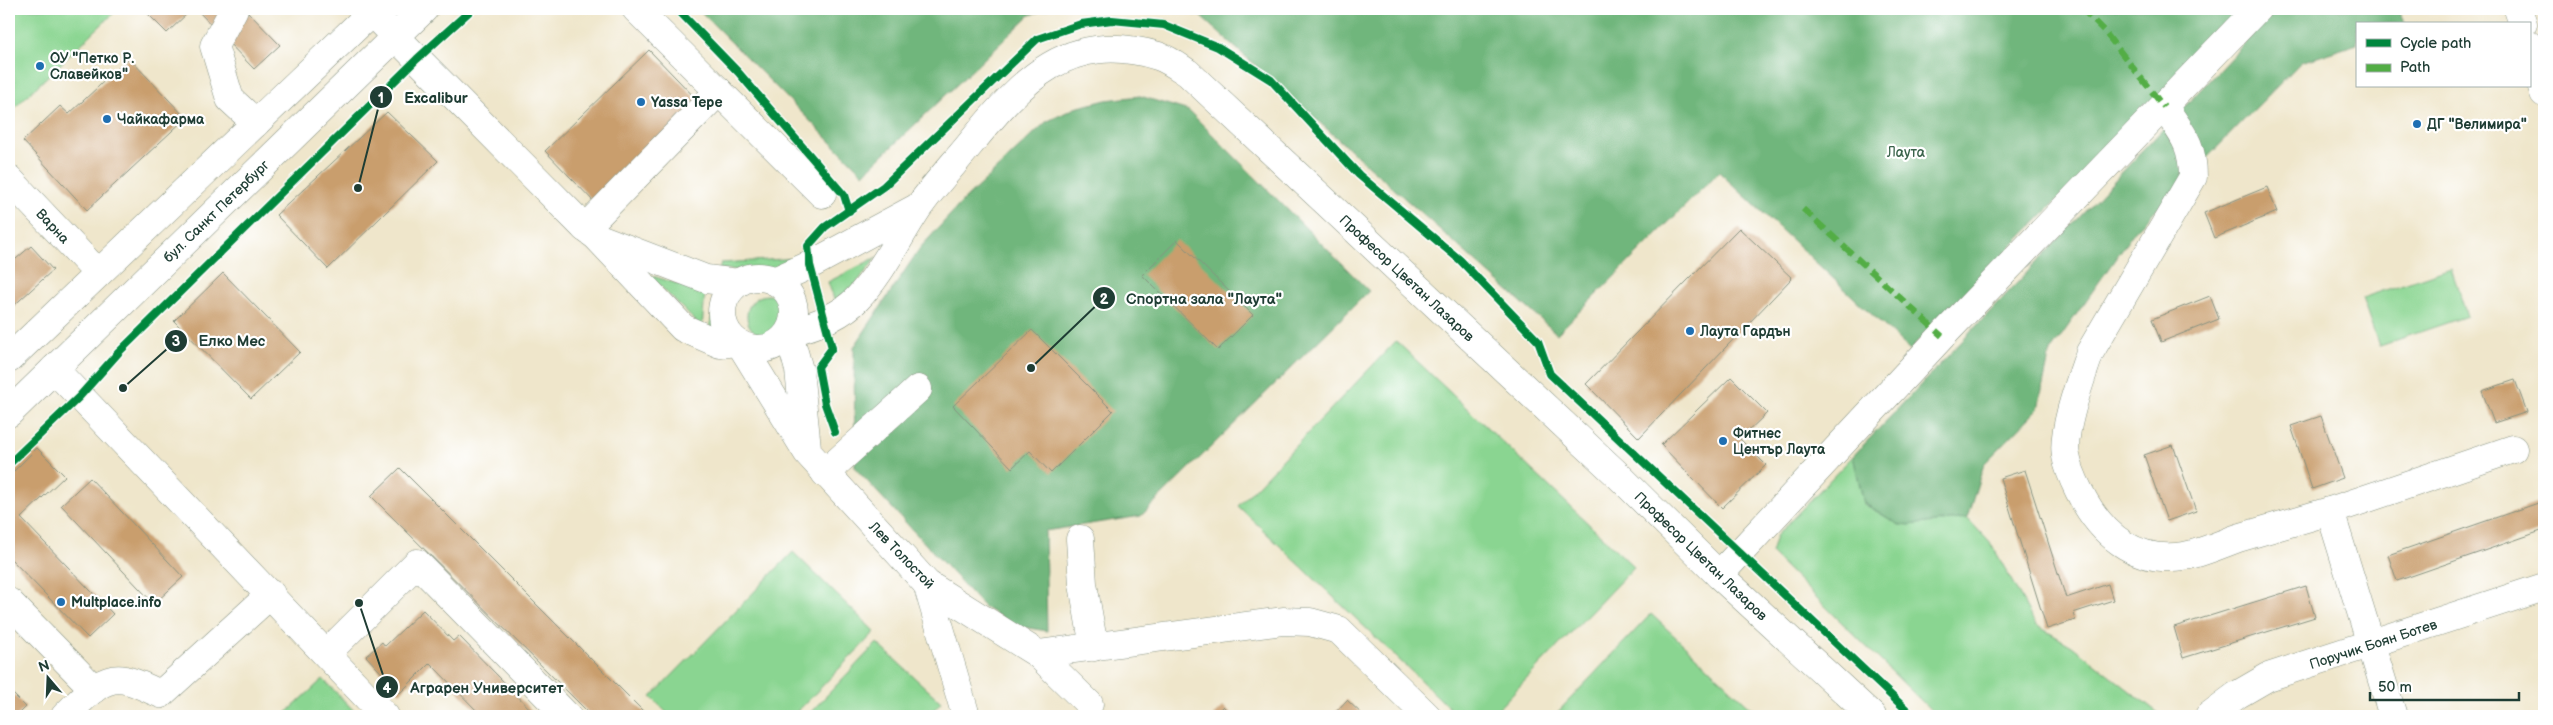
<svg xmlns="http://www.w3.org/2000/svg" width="2553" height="725" viewBox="0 0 2553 725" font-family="'Balsamiq Sans',sans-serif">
<rect width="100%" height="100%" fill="#fff"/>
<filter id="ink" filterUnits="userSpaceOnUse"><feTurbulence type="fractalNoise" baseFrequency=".02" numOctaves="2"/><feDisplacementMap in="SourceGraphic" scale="10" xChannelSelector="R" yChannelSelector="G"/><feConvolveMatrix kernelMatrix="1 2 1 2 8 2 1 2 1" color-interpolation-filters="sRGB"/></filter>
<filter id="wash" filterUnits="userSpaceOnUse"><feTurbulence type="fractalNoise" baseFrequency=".0096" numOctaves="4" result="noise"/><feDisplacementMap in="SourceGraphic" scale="20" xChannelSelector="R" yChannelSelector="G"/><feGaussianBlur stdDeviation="1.12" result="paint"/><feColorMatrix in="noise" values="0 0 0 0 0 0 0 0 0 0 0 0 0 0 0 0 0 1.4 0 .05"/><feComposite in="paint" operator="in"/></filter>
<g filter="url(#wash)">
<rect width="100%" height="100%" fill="#efe6cb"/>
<g fill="#8ad591" stroke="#548962">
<path d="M9 9H118L9 113Z"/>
<path d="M877 257 837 308 828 282Z"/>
<path d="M799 258 804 265 755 271 719 269 721 263Z"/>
<path d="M2451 268 2467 316 2379 346 2362 298Z"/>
<path d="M649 275 705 292 702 328Z"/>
<path d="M716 293H724L719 313 722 334 709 332Z"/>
<circle cx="768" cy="316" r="21"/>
<path d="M1396 341 1634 567 1491 716H1458L1238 506Z"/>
<path d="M1853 456 1864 504 1901 526 1967 518 1992 545 2036 625 2072 646 2161 715 1937 716 1771 553 1776 536Z"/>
<path d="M793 552 875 632 793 716H670L651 697Z"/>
<path d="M1651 614 1760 716H1554Z"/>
<path d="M877 643 941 702 928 716H807Z"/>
<path d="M323 679 359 716H283Z"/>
</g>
<g fill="#6fb67b" stroke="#477a58">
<path d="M698 9H1048L1030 15 863 174Z"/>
<path d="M1165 9H2245L1910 350 1719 172 1557 334 1200 16Z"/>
<path d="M2277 9H2397L2405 24H2357V44L2301 62 2134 232 2050 352 2038 409 1984 464 1967 518 1901 526 1864 503 1853 456Z"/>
<path d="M1140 96 1189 111 1369 291 1141 516 1045 531 1047 631 1016 626 984 607 855 468 854 347 920 248 962 202 1046 122 1075 108 1106 100Z"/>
</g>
<g id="blocks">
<g fill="#c99e6d">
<path d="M154 9H192L167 33 148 14Z"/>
<path d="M196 9H245L280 45 254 69Z"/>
<path d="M649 50 702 105 598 206 545 151Z"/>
<path d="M129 58 186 118 87 210 23 141 60 106 69 114Z"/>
<path d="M387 112 438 161 328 269 276 215Z"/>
<path d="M2267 187 2277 212 2214 238 2204 213Z"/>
<path d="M1739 228 1792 278 1639 438 1586 384Z"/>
<path d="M1177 240 1253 315 1218 350 1142 275Z"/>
<path d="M31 246 53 270 9 310V265Z"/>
<path d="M223 273 300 352 251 399 174 321Z"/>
<path d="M2210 296 2219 319 2161 342 2152 319Z"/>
<path d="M1032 330 1113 411 1051 473 1030 451 1012 468 953 406Z"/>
<path d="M1731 377 1767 413 1740 439 1766 465 1722 508 1661 445Z"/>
<path d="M2515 380 2527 412 2494 423 2482 391Z"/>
<path d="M2321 416 2343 478 2312 489 2291 426Z"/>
<path d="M2173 445 2196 511 2167 521 2144 455Z"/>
<path d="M37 448 65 476 21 518 113 614 88 638 9 557V476Z"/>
<path d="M400 468 648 716H592L371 496Z"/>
<path d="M2025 470 2066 598 2108 584 2113 600 2073 613 2075 620 2047 629 2000 478Z"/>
<path d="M90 478 183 577 154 604 61 505Z"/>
<path d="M2544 501V530L2397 581 2388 555Z"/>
<path d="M2306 586 2315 617 2183 658 2174 627Z"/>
<path d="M423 610 453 641 459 636 537 716H482L430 663 400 693 366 656 382 642 385 646Z"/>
<path d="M9 690 26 707 17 716H9Z"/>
<path d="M1347 700 1364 716H1332Z"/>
<path d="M1223 706 1233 716H1213Z"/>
</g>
</g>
</g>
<g filter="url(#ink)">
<use href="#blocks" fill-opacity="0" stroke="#879280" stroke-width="1"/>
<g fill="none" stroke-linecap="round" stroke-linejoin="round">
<g stroke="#879280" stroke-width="29">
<g id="minor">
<path d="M234 9 214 46 230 99 256 123"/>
<path d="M368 9 585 228 596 236 683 328 720 344 736 342"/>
<path d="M636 9 822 194"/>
<path d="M2518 9 2523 24"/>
<path d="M2529 45 2544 93"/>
<path d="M2164 107C2182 134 2193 143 2193 177L2090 352C2082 376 2061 431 2066 456 2068 467 2074 481 2079 491 2100 533 2134 564 2184 556 2202 553 2221 544 2238 538 2269 529 2299 520 2330 511L2393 716"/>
<path d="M9 179 98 273"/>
<path d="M585 228 719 91"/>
<path d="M602 239 706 279 738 283"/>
<circle cx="758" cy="313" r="36"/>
<path d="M774 281 810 265 918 207"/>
<path d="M790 332C814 326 840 317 857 299 882 273 898 238 918 208 934 185 954 164 971 143 1022 80 1069 29 1158 56 1168 59 1179 67 1188 73L1619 476 1719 575 1872 716"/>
<path d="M789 334 799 370 807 448"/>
<path d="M741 345 807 452 927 584 1038 654 1089 704"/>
<path d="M54 369 385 716"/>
<path d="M825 473 918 389"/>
<path d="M2330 511 2513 449"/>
<path d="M1080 539 1083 584 1094 647"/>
<path d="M1719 575 1942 336 2257 9"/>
<path d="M927 584 966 716"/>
<path d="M9 602 94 689"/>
<path d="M327 653 417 563 567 716"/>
<path d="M1038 654 1283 621 1310 622 1339 630 1427 716"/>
<path d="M65 716C80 702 101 674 125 680 137 682 150 690 161 694L271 594"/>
<path d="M2209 716 2237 695 2268 677 2544 587"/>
</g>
</g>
<g stroke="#879280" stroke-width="29">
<g id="major">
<path d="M9 359 375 9"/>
<path d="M9 413 424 9"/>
</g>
</g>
<use href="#minor" stroke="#fff" stroke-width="28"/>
<use href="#major" stroke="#fff" stroke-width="28"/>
<g stroke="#52ad45" stroke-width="6" stroke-dasharray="12 6" stroke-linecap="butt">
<path d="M2082 9 2104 31 2164 107"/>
<path d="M1803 209 1942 336"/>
</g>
<g stroke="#fff" stroke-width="11">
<g id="cycleway">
<path d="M677 9 738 72 844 195 849 211"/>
<path d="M835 432 825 404 818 367 832 348 810 265 808 246 825 227 884 186 1037 39 1081 24 1112 20 1164 25 1218 47 1271 80 1359 175 1460 260 1538 341 1550 374 1913 716"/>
<path d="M9 464 79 397 119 352 417 59 472 9"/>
</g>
</g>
<use href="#cycleway" stroke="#00873e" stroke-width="8"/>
</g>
</g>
<g fill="#1f6fb2" stroke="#fff" stroke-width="2">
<circle cx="40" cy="66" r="5"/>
<circle cx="641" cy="102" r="5"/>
<circle cx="107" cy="119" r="5"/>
<circle cx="2417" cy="124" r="5"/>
<circle cx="1690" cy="331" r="5"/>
<circle cx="1723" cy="441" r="5"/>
<circle cx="61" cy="602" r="5"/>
</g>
<g text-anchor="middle" stroke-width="4.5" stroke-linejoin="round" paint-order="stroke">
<g font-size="14" font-weight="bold" fill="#1f3d34" stroke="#fff" text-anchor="start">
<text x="50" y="63">ОУ "Петко Р.<tspan x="50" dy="16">Славейков"</tspan></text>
<text x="651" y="107">Yassa Tepe</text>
<text x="117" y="124">Чайкафарма</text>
<text x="2427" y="129">ДГ "Велимира"</text>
<text x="1700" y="336">Лаута Гардън</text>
<text x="1733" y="438">Фитнес<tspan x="1733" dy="16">Център Лаута</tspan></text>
<text x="71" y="607">Multplace.info</text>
</g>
<g font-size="14" fill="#3a634b" stroke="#fff">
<text x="1906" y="157">Лаута</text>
</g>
<g font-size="14" fill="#1f3d34" stroke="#fff">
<text transform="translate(216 211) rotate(-44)" y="5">бул. Санкт Петербург</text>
<text transform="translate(53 226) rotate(47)" y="5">Варна</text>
<text transform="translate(1407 278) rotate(43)" y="5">Професор Цветан Лазаров</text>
<text transform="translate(902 555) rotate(46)" y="5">Лев Толостой</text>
<text transform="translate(1701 556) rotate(44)" y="5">Професор Цветан Лазаров</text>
<text transform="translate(2373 644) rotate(-18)" y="5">Поручик Боян Ботев</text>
</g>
</g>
<path fill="none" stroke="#1f3d34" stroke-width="2" d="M358 188L381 97M1031 368L1104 298M123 388L176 341M359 603L387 687"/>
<g fill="#1f3d34" stroke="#fff" stroke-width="2">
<circle cx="358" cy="188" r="5"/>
<circle cx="1031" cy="368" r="5"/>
<circle cx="123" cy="388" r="5"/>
<circle cx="359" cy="603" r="5"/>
<circle cx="381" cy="97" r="12"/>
<circle cx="1104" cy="298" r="12"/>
<circle cx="176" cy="341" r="12"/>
<circle cx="387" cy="687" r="12"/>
</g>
<g font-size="15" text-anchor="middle" font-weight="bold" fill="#fff">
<text x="381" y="103">1</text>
<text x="1104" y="304">2</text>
<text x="176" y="346">3</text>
<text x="387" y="693">4</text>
</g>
<g font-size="15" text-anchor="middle" font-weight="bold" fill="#1f3d34" stroke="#fff" stroke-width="4.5" stroke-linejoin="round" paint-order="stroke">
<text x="436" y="103">Excalibur</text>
<text x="1204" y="304">Спортна зала "Лаута"</text>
<text x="232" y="346">Елко Мес</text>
<text x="487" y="693">Аграрен Университет</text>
</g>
<rect width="2553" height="725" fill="none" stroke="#fff" stroke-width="30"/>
<rect x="2356" y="22" width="175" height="65" fill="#ffffff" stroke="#a5b1ae"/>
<rect x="2366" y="39" width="25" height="8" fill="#00873e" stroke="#a5b1ae"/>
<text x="2400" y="48" font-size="15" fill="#1f3d34">Cycle path</text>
<rect x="2366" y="64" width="25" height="8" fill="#52ad45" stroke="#a5b1ae"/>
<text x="2400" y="72" font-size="15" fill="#1f3d34">Path</text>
<g transform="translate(48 678) rotate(341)" stroke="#ffffff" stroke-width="4" paint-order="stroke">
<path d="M0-4L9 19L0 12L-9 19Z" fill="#1f3d34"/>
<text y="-8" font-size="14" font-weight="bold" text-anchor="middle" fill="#1f3d34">N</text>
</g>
<path d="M2370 692v8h149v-8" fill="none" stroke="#1f3d34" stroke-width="2.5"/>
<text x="2378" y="692" font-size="15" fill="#1f3d34" stroke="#ffffff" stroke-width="4" paint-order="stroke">50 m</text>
</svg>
